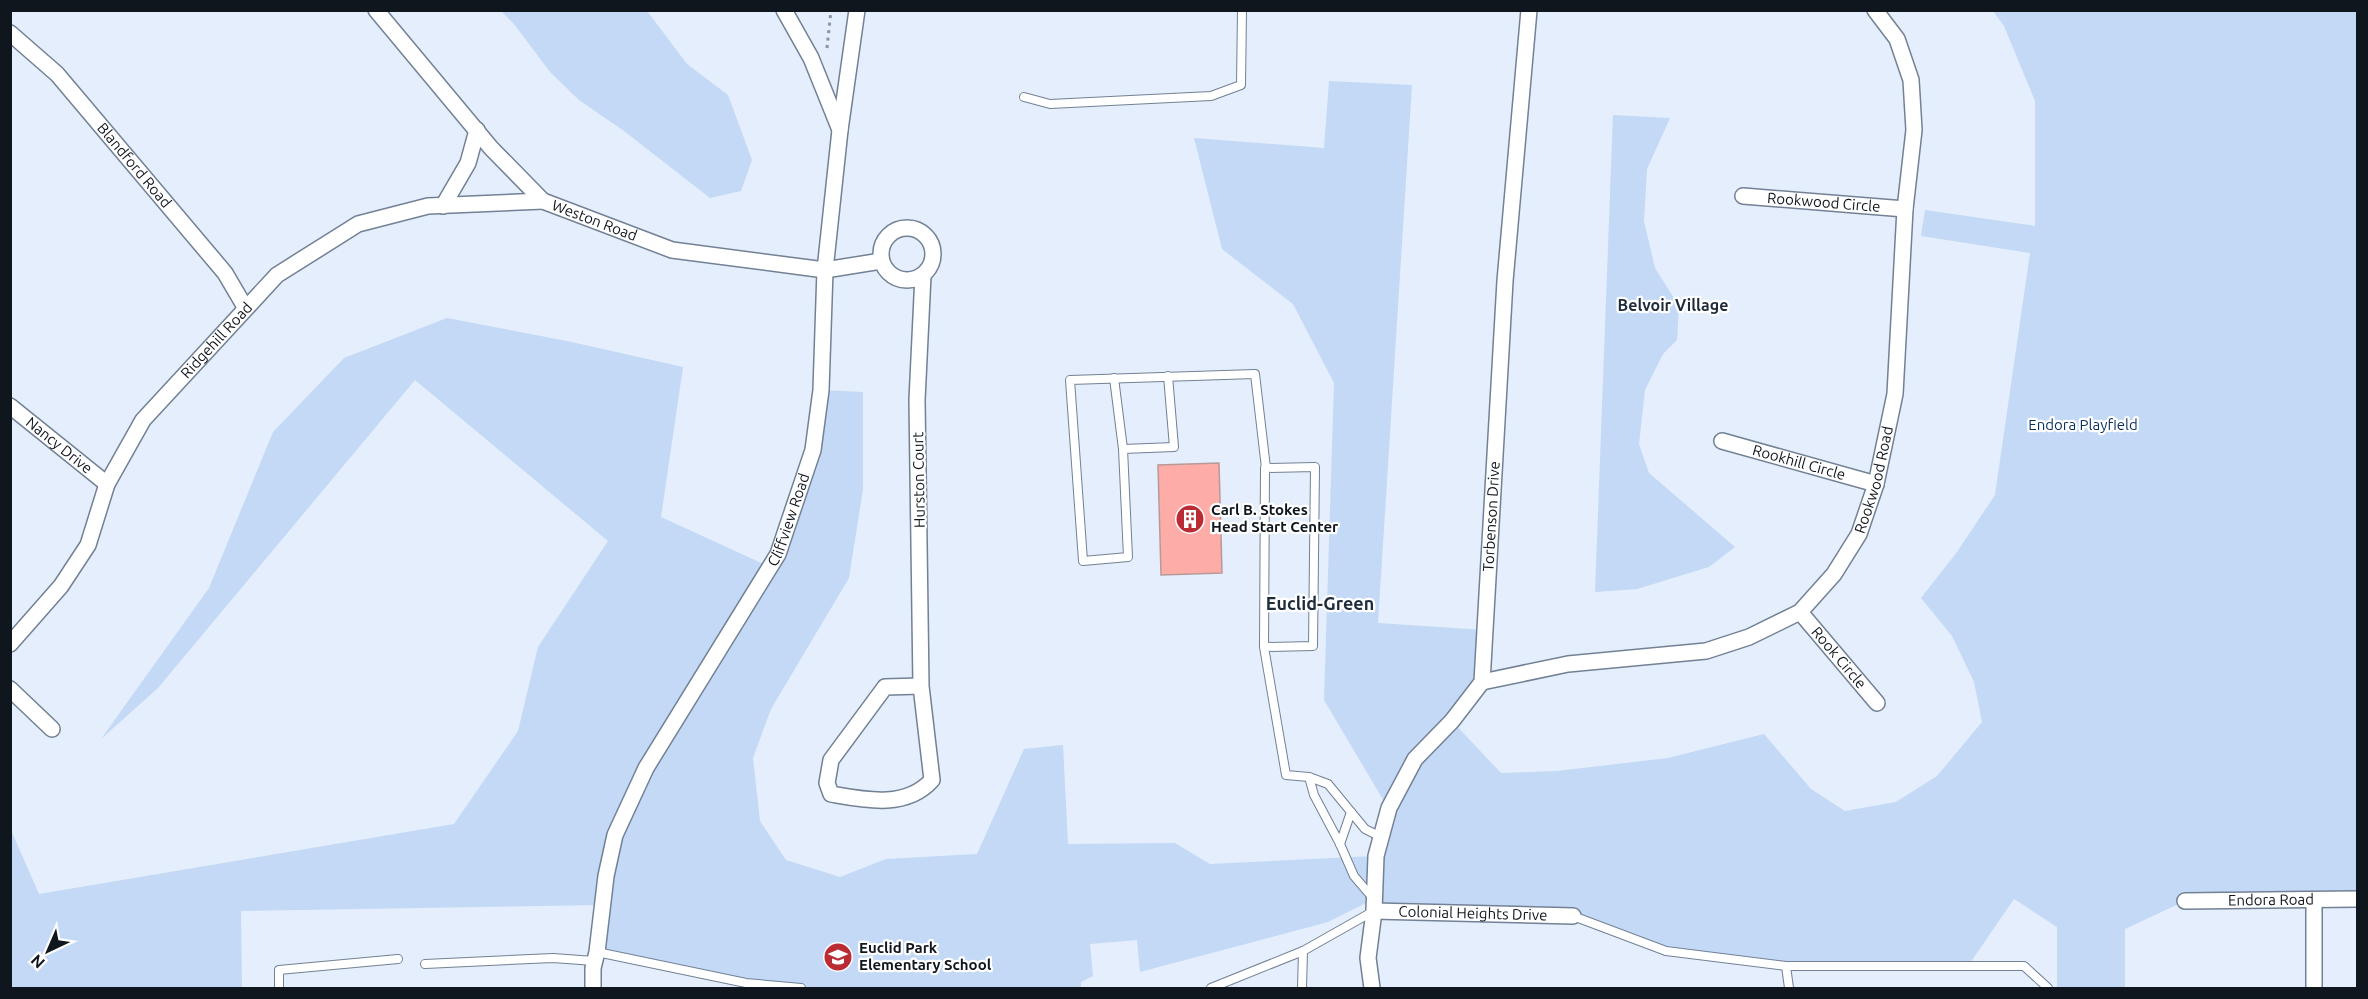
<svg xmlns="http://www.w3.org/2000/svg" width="2368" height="999" viewBox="0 0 2368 999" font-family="Ubuntu,sans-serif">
<rect width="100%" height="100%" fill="#e4eefc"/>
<g fill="#c3d9f5">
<path d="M501 11H647L687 64 728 95 752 160 741 191 710 198 624 131 579 100 550 72 514 24Z"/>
<path d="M1993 11H2357V899L2185 901 2125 929V988H2057V927L2014 899 1968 966H1786L1666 951 1573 916 1374 911V899L1328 922 1140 972 1137 940 1090 944 1093 976 1081 982V988H801L746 983 597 952 602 905 241 911 242 988H11L10 828 39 894 454 824 518 731 538 647 608 541 415 380 158 688 101 739 209 588 273 432 344 358 447 318 567 341 683 367 661 517 770 567 778 554 821 390 863 392V489L849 578 771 709 753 758 760 821 786 860 840 877 886 859 977 854 1024 749 1063 745 1068 844 1175 843 1210 864 1375 856 1388 808 1324 700 1334 383 1293 304 1222 249 1194 138 1324 148 1329 81 1412 85 1378 623 1485 630 1482 682 1452 721 1501 773 1557 771 1668 758 1764 734 1811 789 1845 811 1896 802 1937 776 1982 722 1974 682 1952 636 1921 598 1957 552 1995 495 2030 253 1921 236 1925 210 2035 226V101L2004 26Z"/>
<path d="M1613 115 1670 118 1647 169 1644 221 1655 268 1679 306 1677 340 1663 354 1645 390 1639 444 1649 473 1735 547 1709 567 1637 589 1595 592Z"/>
</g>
<path fill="#fdaca7" stroke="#b79a97" stroke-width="1.5" d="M1219 463 1222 573 1161 575 1158 465Z"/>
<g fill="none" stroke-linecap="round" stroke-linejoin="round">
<g stroke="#728195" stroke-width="10">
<g id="lane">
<path d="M1024 97 1050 104 1211 96 1241 85 1242 10"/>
<path d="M1168 376 1174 447 1123 449 1128 557 1083 561 1070 380 1255 374 1266 468"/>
<path d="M1114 378 1123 449"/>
<path d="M1264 647 1313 646 1315 467 1265 468 1264 647 1286 775 1309 777 1328 784 1365 829 1381 837"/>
<path d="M1309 777 1314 795 1340 844 1354 876 1372 897"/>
<path d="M1340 844 1351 812"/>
<path d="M1573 916 1666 951 1786 966H2024L2048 988"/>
<path d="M597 952 746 983 801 988"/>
<path d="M425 964 553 958 594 961"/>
<path d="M1786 966 1789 988"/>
<path d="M279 988V970L398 959"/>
<path d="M1211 988 1303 951 1372 912"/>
<path d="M1302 988 1303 951"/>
</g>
</g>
<g stroke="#728195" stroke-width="18">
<g id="street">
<path id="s1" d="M376 10 491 148 543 201 672 250 825 270 881 261"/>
<path d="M784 10 811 58 840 130"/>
<path id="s2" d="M10 33 57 74 225 273 245 307"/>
<path id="s3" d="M1743 196 1905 209"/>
<path d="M443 206 468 163 477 130"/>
<circle cx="907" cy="254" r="26"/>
<path id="s4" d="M10 406 107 484"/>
<path id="s5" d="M1722 441 1876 484"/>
<path id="s6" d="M1800 612 1877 703"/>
<path id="s7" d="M10 644 61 586 88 545 107 484 143 420 277 275 358 224 428 206 543 201"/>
<path id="s8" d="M1482 682 1568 664 1706 651 1749 637 1800 612 1834 574 1859 534 1876 484 1895 394 1905 209 1914 130 1911 80 1897 39 1875 10"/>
<path d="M921 686 885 687 831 760 827 783 831 794C865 800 906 809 932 780L921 686 917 400 923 275"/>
<path d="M10 689 52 729"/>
<path d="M2314 900V988"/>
<path id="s9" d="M2185 901 2358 899"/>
<path id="s10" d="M1374 911 1573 916"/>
<path id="s11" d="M593 988V968L597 952 606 876 615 835 646 768 778 554 813 450 821 390 825 270 840 130 857 10"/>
<path id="s12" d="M1372 988 1368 958 1374 911 1376 856 1389 808 1415 759 1452 721 1482 682 1505 281 1529 10"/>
</g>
</g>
<path stroke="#8b949f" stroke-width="3" stroke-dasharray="3 4.5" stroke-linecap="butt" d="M827 48 831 10"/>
<use href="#lane" stroke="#fff" stroke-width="8"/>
<use href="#street" stroke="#fff" stroke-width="15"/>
</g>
<defs>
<g id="building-disc" transform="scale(1.5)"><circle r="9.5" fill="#bb2b34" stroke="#fff"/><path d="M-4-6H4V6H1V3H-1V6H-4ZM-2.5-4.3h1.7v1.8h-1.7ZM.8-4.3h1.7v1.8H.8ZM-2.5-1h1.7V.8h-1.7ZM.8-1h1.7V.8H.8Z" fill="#fff"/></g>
<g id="school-disc" transform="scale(1.5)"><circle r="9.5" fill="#bb2b34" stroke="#fff"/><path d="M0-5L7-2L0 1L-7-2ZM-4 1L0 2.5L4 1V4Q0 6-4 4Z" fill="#fff"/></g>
</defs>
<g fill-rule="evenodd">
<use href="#building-disc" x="1190" y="519"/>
<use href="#school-disc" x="838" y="957"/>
</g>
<g text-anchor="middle" stroke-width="4.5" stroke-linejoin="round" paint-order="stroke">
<g font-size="15" fill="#10161d" stroke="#fff">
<text dy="5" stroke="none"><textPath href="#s2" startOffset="182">Blandford Road</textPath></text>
<text dy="5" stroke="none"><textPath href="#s3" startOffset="81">Rookwood Circle</textPath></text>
<text dy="5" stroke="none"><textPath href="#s1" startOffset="309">Weston Road</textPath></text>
<text dy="5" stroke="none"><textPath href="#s7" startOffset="372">Ridgehill Road</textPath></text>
<text dy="5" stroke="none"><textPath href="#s4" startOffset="63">Nancy Drive</textPath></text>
<text dy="5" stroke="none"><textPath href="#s5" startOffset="80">Rookhill Circle</textPath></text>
<text dy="5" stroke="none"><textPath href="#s8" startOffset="483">Rookwood Road</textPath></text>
<text transform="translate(919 480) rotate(-91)" y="5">Hurston Court</text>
<text dy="5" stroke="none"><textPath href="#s12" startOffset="506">Torbenson Drive</textPath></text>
<text dy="5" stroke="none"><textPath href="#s11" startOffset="516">Cliffview Road</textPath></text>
<text dy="5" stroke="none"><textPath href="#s6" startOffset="60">Rook Circle</textPath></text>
<text dy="5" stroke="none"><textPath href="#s9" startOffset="86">Endora Road</textPath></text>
<text dy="5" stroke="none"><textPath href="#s10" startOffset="99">Colonial Heights Drive</textPath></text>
</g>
<g font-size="15" fill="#09305d" stroke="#fff">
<text x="2083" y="430">Endora Playfield</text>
</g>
<g font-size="15" font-weight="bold" fill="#10161d" stroke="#fff" text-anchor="start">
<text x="1211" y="515">Carl B. Stokes<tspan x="1211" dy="17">Head Start Center</tspan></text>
<text x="859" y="953">Euclid Park<tspan x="859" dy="17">Elementary School</tspan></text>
</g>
<g font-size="16" font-weight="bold" fill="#1e2b3b" stroke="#fff">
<text x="1673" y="311">Belvoir Village</text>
</g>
<g font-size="18" font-weight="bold" fill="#1e2b3b" stroke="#fff">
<text x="1320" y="610">Euclid-Green</text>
</g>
</g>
<rect width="2368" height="999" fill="none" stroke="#10161d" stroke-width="24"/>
<g transform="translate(48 951) rotate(224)" stroke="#ffffff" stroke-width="4.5" paint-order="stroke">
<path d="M0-4.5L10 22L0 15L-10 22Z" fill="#10161d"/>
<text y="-9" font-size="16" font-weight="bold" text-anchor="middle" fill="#10161d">N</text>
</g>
</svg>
